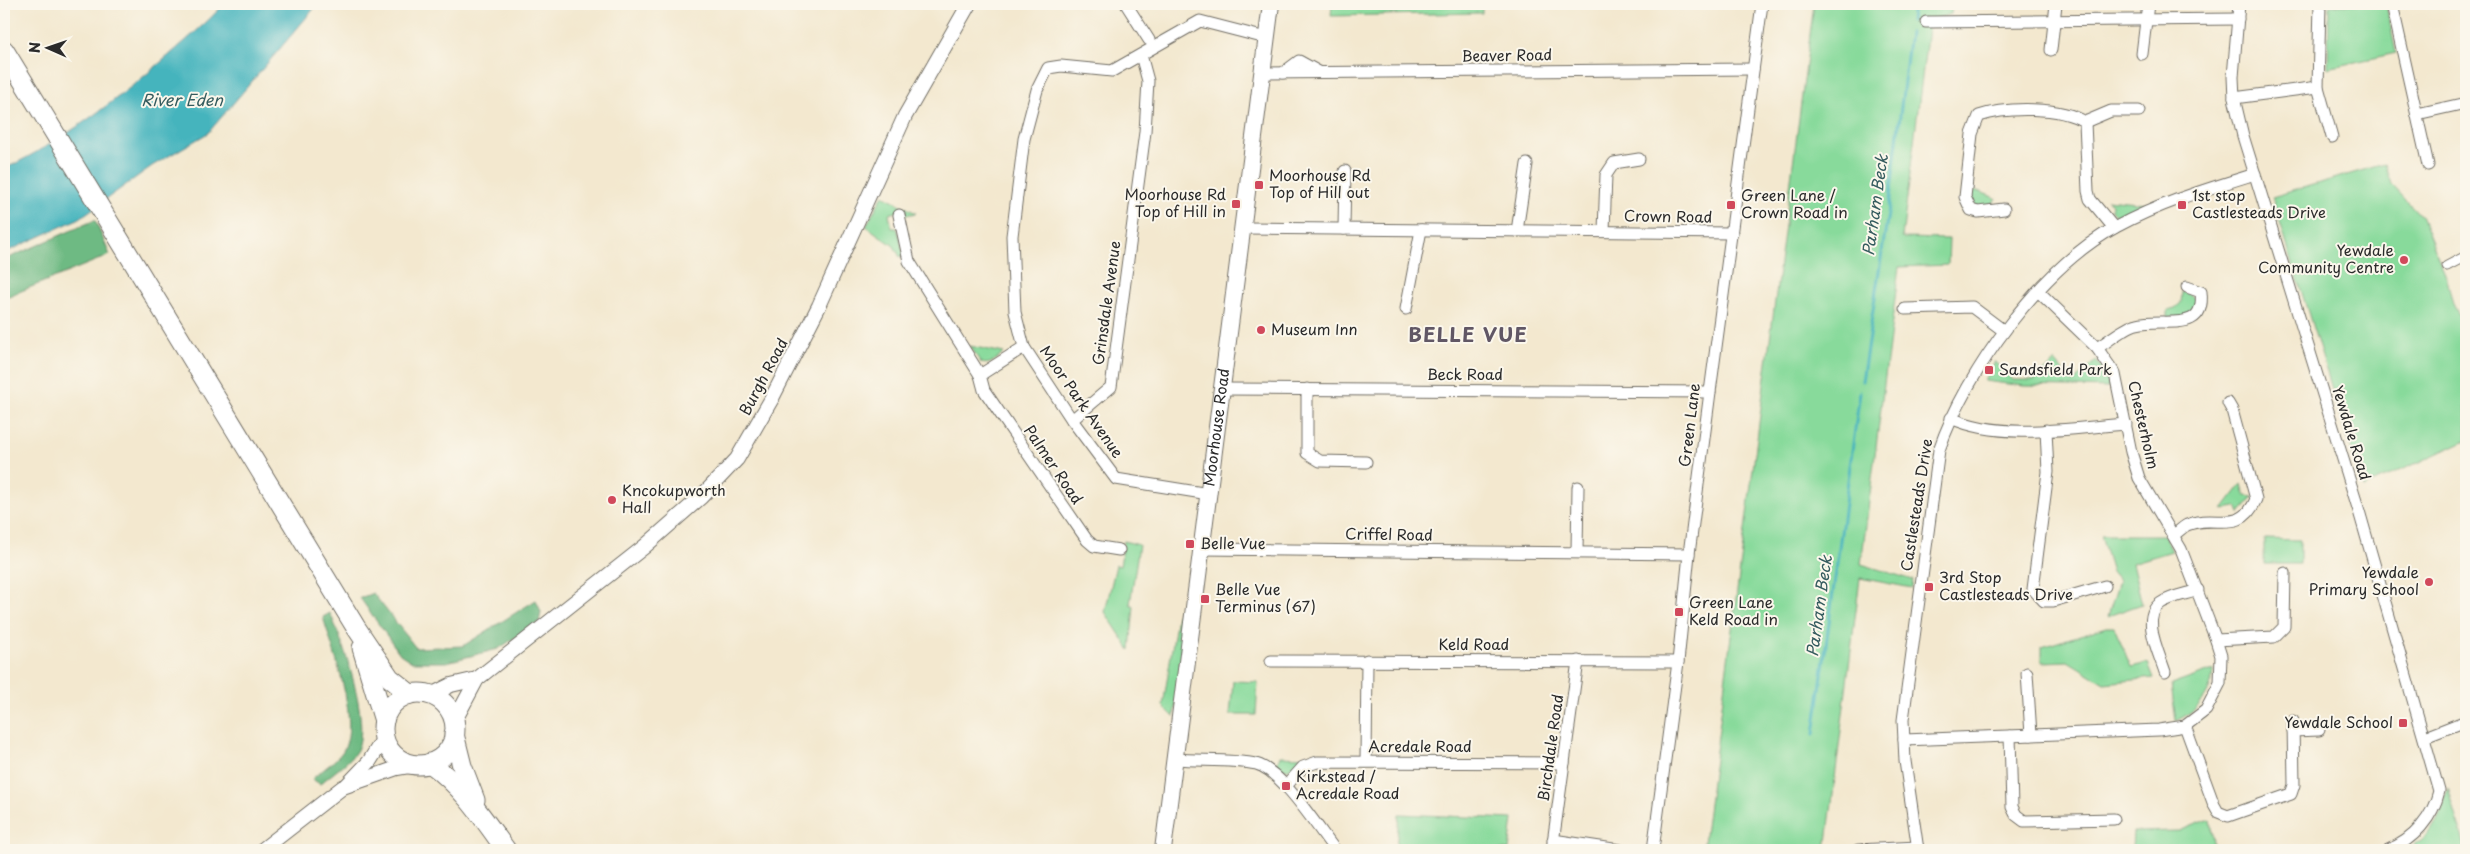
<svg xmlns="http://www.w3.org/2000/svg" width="2470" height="854" viewBox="0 0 2470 854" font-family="'Playpen Sans',sans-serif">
<rect width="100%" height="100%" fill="#fbf7ec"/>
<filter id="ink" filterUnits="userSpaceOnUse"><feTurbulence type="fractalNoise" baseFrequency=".02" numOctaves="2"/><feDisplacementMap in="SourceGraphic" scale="10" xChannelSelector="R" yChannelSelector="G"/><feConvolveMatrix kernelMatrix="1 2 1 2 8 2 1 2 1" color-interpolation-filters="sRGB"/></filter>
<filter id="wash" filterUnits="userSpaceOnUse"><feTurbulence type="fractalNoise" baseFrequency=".0096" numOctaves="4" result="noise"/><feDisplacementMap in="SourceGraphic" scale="20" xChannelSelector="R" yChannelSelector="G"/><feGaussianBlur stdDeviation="1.12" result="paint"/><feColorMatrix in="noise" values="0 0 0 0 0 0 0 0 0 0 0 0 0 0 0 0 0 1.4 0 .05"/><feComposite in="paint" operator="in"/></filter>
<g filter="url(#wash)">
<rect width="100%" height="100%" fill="#f3e8cf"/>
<g fill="#88da9b" stroke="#5a8263">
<path d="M1332 4H1482V13L1331 16Z"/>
<path d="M1814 4H1952L1951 14 1929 21 1902 238 1949 239 1948 265 1899 267 1861 564 1913 580 1912 588 1860 578 1826 850H1703Z"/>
<path d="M2341 4H2386L2396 53 2328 68 2329 6Z"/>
<path d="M2384 164 2391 184 2421 216 2447 279 2453 304 2466 329V440L2363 488 2272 197Z"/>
<path d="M1972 189 1996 198 1993 203 1979 207 1973 204 1970 196Z"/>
<path d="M883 195 916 213 906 215 904 210 889 214 892 228H897L904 255 900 257 894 246 866 226Z"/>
<path d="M2107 199 2145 203 2117 216 2111 210 2112 203Z"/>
<path d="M2182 292 2190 294 2197 301V306L2189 316 2168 318V310L2175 308 2181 303Z"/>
<path d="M970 346 1004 353C997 359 991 366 981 363Z"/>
<path d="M1995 361 2013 380H2035L2055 362 2073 383 2096 361 2106 372 2111 388 2024 386 1984 381Z"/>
<path d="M2242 484 2245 496 2253 497 2240 514 2237 507 2223 509Z"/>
<path d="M2101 535H2164L2172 551 2132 563 2142 604 2108 616 2119 581 2112 572Z"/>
<path d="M2264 539 2300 540V564H2264Z"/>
<path d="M1124 541 1139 545 1130 604 1134 606 1130 650 1105 612 1116 565 1120 566Z"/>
<path d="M1178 610H1182L1186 617 1174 717 1163 706Z"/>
<path d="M2106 627H2114L2131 667 2148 663 2154 678 2104 683 2068 661 2042 662V647Z"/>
<path d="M2213 670C2212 695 2198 710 2176 721L2171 685Z"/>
<path d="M1233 681 1258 682 1256 715H1230Z"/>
<path d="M1280 756 1305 757 1306 761C1294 769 1289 772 1275 766Z"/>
<path d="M2448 788 2466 850H2416L2414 845C2434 833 2443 810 2448 788Z"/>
<path d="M1399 814 1513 819 1509 850H1396Z"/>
<path d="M2210 819 2214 850H2140L2132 848 2133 832 2179 831Z"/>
<path d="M2023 846V850H1975V847Z"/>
</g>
<g fill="#6eba83" stroke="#4c7257">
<path d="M95 220 110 255 4 298V260Z"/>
<path d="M373 593 416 648 463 646 536 600 541 612 539 622 498 649 447 662H412L400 654 360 598Z"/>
<path d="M330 613C343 642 371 721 357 750 351 761 329 776 320 784L312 779C321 771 336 761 343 751 361 723 332 648 323 617Z"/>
</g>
<path fill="#45b4bd" stroke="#387074" d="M224 4H318L208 133 152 166 80 218 4 253V169C63 141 118 99 168 56 187 39 207 23 224 4Z"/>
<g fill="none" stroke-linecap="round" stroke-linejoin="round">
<g stroke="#45b4bd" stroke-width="3">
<path d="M1911 21 1913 4"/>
<path d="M1862 381 1889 207 1910 32"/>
<path d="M1814 734 1860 392"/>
</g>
</g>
</g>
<g filter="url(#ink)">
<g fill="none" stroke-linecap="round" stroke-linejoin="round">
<g stroke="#716d64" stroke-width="11">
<path id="pedestrian" d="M2447 266 2466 256"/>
</g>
<g stroke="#716d64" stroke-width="13">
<g id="minor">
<path d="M1126 4 1149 40"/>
<path d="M2239 4 2233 77 2234 98 2243 136 2359 511 2439 791C2433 817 2414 840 2388 850"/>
<path d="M2320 4 2318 87 2332 137"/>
<path d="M2392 4 2428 165"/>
<path d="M1926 22 2238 19"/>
<path d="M2051 50 2056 4"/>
<path d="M2142 54 2148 4"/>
<path d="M1263 73 1753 69"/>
<path d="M1283 73 1299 61 1319 72"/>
<path d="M2234 98 2318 87"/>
<path d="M2417 114 2466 103"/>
<path d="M2085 122 2111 111H2139"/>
<path d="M2004 209 1978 212 1971 210 1965 197 1972 134 1979 116C2006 107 2061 106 2085 122L2088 191 2090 199 2114 228"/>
<path d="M899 215 909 261 980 375"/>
<path d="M1242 228 1732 233"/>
<path d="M1344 229 1345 171"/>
<path d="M1517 231 1527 164"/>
<path d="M1604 231 1606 175 1614 163 1639 159"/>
<path d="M1406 309 1421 230"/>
<path d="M1905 309 1972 307 2004 331"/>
<path d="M1024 347 980 375 984 390 1087 540 1094 546 1119 550"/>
<path d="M2097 348C2109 341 2124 327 2137 324 2164 317 2206 335 2201 292L2187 287"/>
<path d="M1221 389 1710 392"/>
<path d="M1307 389V453L1320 461 1366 462"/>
<path d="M1951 418C2002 441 2072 428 2126 424"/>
<path d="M1072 420 1111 387 1145 132 1148 81 1141 55"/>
<path d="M2046 430 2048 472 2033 589 2044 601H2053L2105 586"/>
<path d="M1209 494 1116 479 1072 420 1024 347 1015 312 1012 236 1024 139 1037 90 1048 68 1061 66 1112 71 1200 21 1266 38"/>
<path d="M2174 535C2178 532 2183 527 2187 525 2215 513 2241 536 2256 499L2232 410 2228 403"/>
<path d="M1202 549 1689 554"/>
<path d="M1577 552 1578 487"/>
<path d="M2216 640 2274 637 2284 627 2285 573"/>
<path d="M1271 661 1678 662"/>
<path d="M2165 672C2159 653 2140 616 2161 603 2171 596 2187 594 2198 590"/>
<path d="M2027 673 2031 735"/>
<path d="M2185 726 2214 805 2218 812 2228 816 2291 794 2294 785 2293 721"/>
<path d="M2293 731 2319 730"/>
<path d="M2010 736 2012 807 2016 815 2024 821 2114 819"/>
<path d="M2425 737 2466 721"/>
<path d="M1904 740 2159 730 2185 726 2206 710 2220 683 2221 656 2216 640 2181 549 2139 478 2131 452 2115 374 2097 348 2038 291"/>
<path d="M1176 759C1199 761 1235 759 1256 764 1281 770 1318 828 1335 850"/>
<path d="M1366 761 1367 660"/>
<path d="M1286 786 1303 767 1317 762 1564 763"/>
<path d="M1553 840 1620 850"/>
<path d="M1552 850 1578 661"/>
<path d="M1653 850 1678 662 1689 554 1710 392 1762 4"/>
<path d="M1858 850 1918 847"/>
<path d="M1918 850 1905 761 1903 720 1939 450C1966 371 2042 267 2116 227 2160 203 2207 189 2255 174"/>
</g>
</g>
<g stroke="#716d64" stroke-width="16">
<g id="tertiary">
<path d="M431 695 451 685 477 679"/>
<path d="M454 722 477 679 644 547 701 497 737 459 771 400 819 306 905 116 969 4"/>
<path d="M348 784 369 762 384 738"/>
<path d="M262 850 343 787 397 768 415 765"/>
</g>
</g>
<g stroke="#716d64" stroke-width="18">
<g id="secondary">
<path id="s1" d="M1163 850 1271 4"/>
</g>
</g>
<g stroke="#716d64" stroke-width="21">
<g id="trunk">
<path d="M4 50 355 626 390 678 410 694"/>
<path d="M362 648 384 721"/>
<circle cx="419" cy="729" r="36"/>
<path d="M454 734 462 766 475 800"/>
<path d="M430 763C462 786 483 818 506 850"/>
</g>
</g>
<use href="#pedestrian" stroke="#fff" stroke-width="9"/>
<use href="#minor" stroke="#fff" stroke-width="11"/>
<use href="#tertiary" stroke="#fff" stroke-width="14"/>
<use href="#secondary" stroke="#fff" stroke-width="16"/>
<use href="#trunk" stroke="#fff" stroke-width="19"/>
</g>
</g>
<g fill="#d1495b" stroke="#fbf7ec" stroke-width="2">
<rect x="1254" y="180" width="10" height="10" rx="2.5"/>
<rect x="1231" y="199" width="10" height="10" rx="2.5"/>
<rect x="1726" y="200" width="10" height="10" rx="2.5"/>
<rect x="2177" y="200" width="10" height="10" rx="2.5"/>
<circle cx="2404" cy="260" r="5"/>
<circle cx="1261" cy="330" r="5"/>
<rect x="1984" y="365" width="10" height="10" rx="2.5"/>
<circle cx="612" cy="500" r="5"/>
<rect x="1185" y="539" width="10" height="10" rx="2.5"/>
<circle cx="2429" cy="582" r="5"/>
<rect x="1924" y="582" width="10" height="10" rx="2.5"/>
<rect x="1200" y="594" width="10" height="10" rx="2.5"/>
<rect x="1674" y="607" width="10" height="10" rx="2.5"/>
<rect x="2398" y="718" width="10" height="10" rx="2.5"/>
<rect x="1281" y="781" width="10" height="10" rx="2.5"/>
</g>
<g text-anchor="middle" stroke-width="4" stroke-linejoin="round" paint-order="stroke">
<g font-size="15" fill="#2b2b2b" stroke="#fbf7ec">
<text transform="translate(1507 56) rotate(-1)" y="5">Beaver Road</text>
<text transform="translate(1668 217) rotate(1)" y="5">Crown Road</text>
<text transform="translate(1107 303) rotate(-82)" y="5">Grinsdale Avenue</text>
<text x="1465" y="380">Beck Road</text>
<text transform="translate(764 377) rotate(-62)" y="5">Burgh Road</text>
<text transform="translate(1081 402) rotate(55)" y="5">Moor Park Avenue</text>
<text transform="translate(1690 425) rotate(-83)" y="5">Green Lane</text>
<text transform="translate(2143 425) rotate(77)" y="5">Chesterholm</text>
<text dy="5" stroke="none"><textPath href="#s1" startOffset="426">Moorhouse Road</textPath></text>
<text transform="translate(2351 433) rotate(73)" y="5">Yewdale Road</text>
<text transform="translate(1053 465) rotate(56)" y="5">Palmer Road</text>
<text transform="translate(1917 505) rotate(-81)" y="5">Castlesteads Drive</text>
<text transform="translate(1389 535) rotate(1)" y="5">Criffel Road</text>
<text x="1474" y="650">Keld Road</text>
<text x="1420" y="752">Acredale Road</text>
<text transform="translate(1551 748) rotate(-82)" y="5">Birchdale Road</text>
</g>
<g font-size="15" fill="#2b2b2b" stroke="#fbf7ec" text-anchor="start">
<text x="1269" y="181">Moorhouse Rd<tspan x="1269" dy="17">Top of Hill out</tspan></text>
<text x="1226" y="200" text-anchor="end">Moorhouse Rd<tspan x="1226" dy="17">Top of Hill in</tspan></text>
<text x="1741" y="201">Green Lane /<tspan x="1741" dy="17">Crown Road in</tspan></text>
<text x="2192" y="201">1st stop<tspan x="2192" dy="17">Castlesteads Drive</tspan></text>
<text x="2394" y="256" text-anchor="end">Yewdale<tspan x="2394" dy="17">Community Centre</tspan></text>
<text x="1271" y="335">Museum Inn</text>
<text x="1999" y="375">Sandsfield Park</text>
<text x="622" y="496">Kncokupworth<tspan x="622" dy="17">Hall</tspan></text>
<text x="1200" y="549">Belle Vue</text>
<text x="2419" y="578" text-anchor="end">Yewdale<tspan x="2419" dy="17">Primary School</tspan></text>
<text x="1939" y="583">3rd Stop<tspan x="1939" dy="17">Castlesteads Drive</tspan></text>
<text x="1215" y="595">Belle Vue<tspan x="1215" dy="17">Terminus (67)</tspan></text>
<text x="1689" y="608">Green Lane<tspan x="1689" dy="17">Keld Road in</tspan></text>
<text x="2393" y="728" text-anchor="end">Yewdale School</text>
<text x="1296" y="782">Kirkstead /<tspan x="1296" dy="17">Acredale Road</tspan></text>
</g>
<g font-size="16" font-style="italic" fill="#345b5e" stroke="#fbf7ec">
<text x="182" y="106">River Eden</text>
<text transform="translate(1875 205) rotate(-82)" y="6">Parham Beck</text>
<text transform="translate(1819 606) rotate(-82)" y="6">Parham Beck</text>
</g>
<g font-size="20" font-weight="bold" letter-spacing="1" fill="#615765" stroke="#fbf7ec">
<text x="1468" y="342">BELLE VUE</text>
</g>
</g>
<rect width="2470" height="854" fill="none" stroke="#fbf7ec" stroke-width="20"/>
<g transform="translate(48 48) rotate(272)" stroke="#fbf7ec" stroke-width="4" paint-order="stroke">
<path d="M0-4L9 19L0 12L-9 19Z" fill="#2b2b2b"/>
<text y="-8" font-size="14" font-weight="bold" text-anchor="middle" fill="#2b2b2b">N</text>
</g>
</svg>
